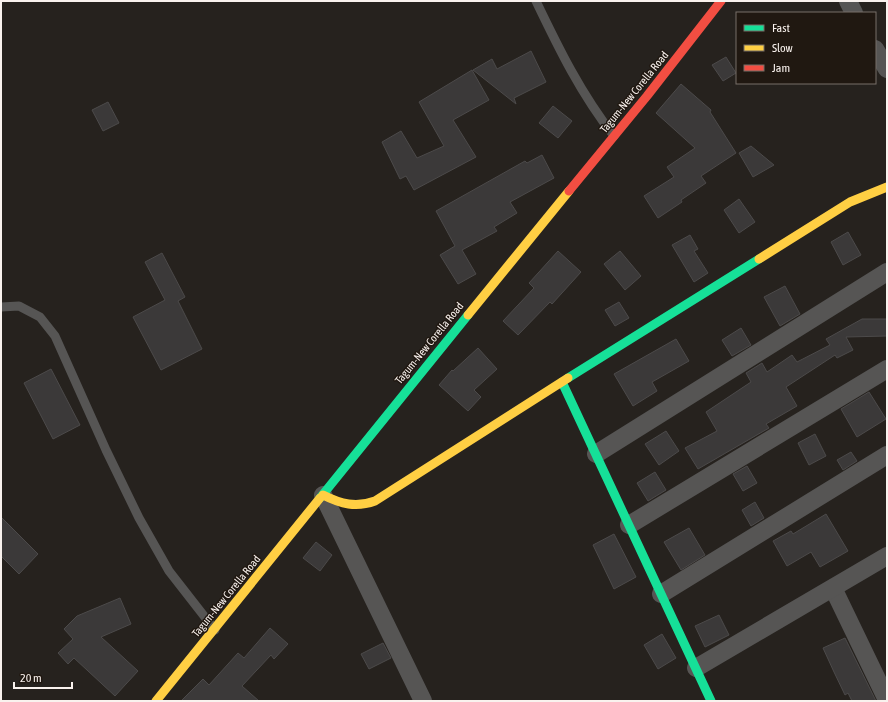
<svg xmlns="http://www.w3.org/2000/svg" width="888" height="702" viewBox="0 0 888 702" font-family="'Asap Condensed',sans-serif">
<rect width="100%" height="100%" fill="#26221e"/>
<g fill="#3b3939" stroke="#4c4a4a">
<path d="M531 51 546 82 514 98 516 104 473 70 492 59 497 69Z"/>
<path d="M726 57 736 73 723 81 712 65Z"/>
<path d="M472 70 489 100 453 120 476 157 414 190 406 176 400 179 382 142 401 131 417 158 444 146 419 102Z"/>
<path d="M681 84 711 110 710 112 736 153 701 176 706 183 681 200 682 202 658 218 644 196 674 177 667 167 695 148 656 113Z"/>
<path d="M108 102 119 123 103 131 92 110Z"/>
<path d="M553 106 572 121 558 138 539 123Z"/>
<path d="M751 146 774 165 753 177 739 153Z"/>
<path d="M542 155 554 178 510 202 517 213 494 227 497 231 462 250 476 274 458 284 440 255 455 246 436 211 525 161 527 163Z"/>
<path d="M739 199 755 222 739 233 724 210Z"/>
<path d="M848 232 861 255 843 265 831 242Z"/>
<path d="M690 235 698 249 694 251 708 273 694 282 672 245Z"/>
<path d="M558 251 581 272 552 304 550 302 518 335 503 321 534 288 529 283Z"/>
<path d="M620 251 641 276 625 290 604 264Z"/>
<path d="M162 253 185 297 178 301 202 349 161 370 133 317 165 300 145 262Z"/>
<path d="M785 286 800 314 780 326 764 297Z"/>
<path d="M619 302 629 318 615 326 605 310Z"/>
<path d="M862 319H887V336L846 337 853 350 837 358 835 355 786 387 797 406 766 424 769 428 698 469 685 448 717 431 706 412 751 382 746 373 762 363 767 372 792 355 797 362 830 345 826 339Z"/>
<path d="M741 328 751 345 732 356 722 340Z"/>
<path d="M676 339 689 361 652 382 657 391 633 406 614 374Z"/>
<path d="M478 348 497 369 474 390 481 397 468 411 439 385 452 370 453 371Z"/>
<path d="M51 369 80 425 53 439 24 383Z"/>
<path d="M869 392 886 419 857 437 841 409Z"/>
<path d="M666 431 679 451 659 465 645 444Z"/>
<path d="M815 434 826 456 809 465 798 443Z"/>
<path d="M851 452 857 461 843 470 837 460Z"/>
<path d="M747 466 757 483 743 491 733 474Z"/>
<path d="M655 472 666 490 648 501 637 483Z"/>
<path d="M755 502 764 518 751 526 742 510Z"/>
<path d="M826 514 848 551 820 567 811 552 787 566 773 541 791 531 793 534Z"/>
<path d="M1 517 38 554 19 574 1 556Z"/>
<path d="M689 528 705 555 681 570 664 542Z"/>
<path d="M614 534 636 577 614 589 593 545Z"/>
<path d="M316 542 332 555 320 571 303 558Z"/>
<path d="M120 598 131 624 101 637 138 671 115 696 74 658 68 664 58 653 73 639 64 629 77 616Z"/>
<path d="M719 615 729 635 705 647 695 626Z"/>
<path d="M270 628 288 644 274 659 271 655 242 686 259 701H181L203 679 209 685 238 653 244 658Z"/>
<path d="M662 634 676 658 658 669 644 645Z"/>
<path d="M845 638 876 701H852L848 693 845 695 834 672 823 648Z"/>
<path d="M383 643 391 658 369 669 361 654Z"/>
</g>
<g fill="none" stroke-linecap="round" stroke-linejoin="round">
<g stroke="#565554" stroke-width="9">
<path d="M536 1C559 49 581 94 614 136"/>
<path d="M1 307 19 306 40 317 55 336 106 450 139 518 169 571 215 630"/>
</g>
<g stroke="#565554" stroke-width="18">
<path d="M848 1 854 13"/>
<path d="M875 49 887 69"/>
<path d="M596 454 887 272"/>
<path d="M323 495 423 701"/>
<path d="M629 525 887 369"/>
<path d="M833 588 887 700"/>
<path d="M661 594 887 455"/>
<path d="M696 668 887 556"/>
</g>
<g stroke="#16e098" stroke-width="9">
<path d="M568 378 759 259"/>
<path d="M562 382 711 701"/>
<path d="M320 498 468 315"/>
</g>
<g stroke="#ffcf43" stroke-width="9">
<path d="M759 259 850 202 887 187"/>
<path d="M468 315 569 191"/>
<path d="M323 495C341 504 356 508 375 501L568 378"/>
<path d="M156 701 320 498"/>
</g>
<path stroke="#f24e42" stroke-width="9" d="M569 191 647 96 721 1"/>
</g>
<g text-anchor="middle" stroke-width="3" stroke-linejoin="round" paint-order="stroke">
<g font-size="11" fill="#f9f2ee" stroke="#201811">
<text transform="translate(634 92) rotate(-51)" y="4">Tagum-New Corella Road</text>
<text transform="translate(429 343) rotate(-51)" y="4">Tagum-New Corella Road</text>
<text transform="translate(226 596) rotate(-51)" y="4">Tagum-New Corella Road</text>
</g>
</g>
<rect width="888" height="702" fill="none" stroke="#f9f2ee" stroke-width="4"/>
<rect x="736" y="12" width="140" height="72" fill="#201811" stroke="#776f69"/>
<rect x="744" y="25" width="20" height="6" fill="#16e098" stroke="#776f69"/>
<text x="772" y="32" font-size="12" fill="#f9f2ee">Fast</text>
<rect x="744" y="45" width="20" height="6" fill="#ffcf43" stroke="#776f69"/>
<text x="772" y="52" font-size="12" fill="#f9f2ee">Slow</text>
<rect x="744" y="65" width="20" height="6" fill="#f24e42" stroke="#776f69"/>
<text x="772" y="72" font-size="12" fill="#f9f2ee">Jam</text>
<path d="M14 682v6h58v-6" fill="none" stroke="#f9f2ee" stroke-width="2"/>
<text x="20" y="682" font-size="12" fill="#f9f2ee" stroke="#201811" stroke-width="3" paint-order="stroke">20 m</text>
</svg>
